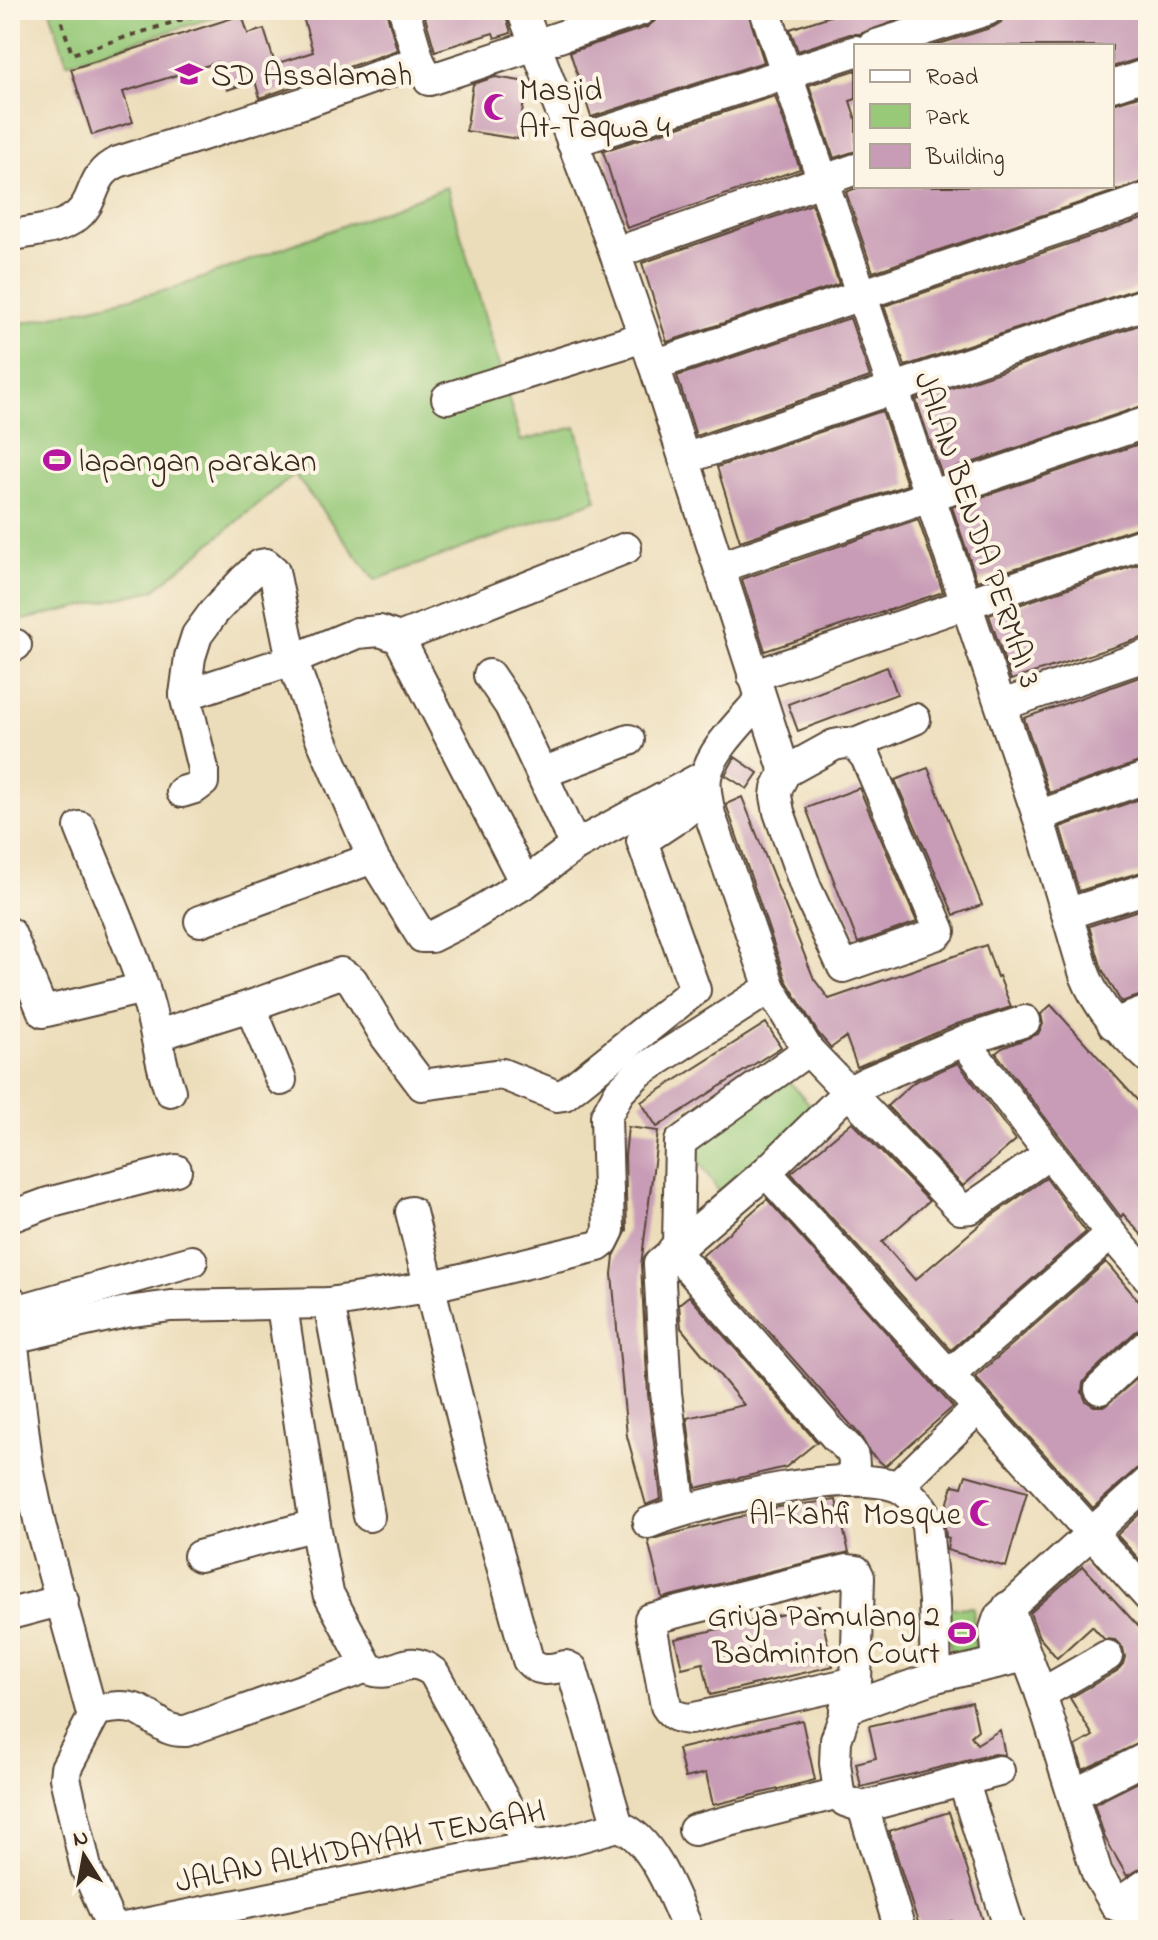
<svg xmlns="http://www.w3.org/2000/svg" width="1158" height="1940" viewBox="0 0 1158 1940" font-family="'Indie Flower',sans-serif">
<rect width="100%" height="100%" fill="#fcf5e5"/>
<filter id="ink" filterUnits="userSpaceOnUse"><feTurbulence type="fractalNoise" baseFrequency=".0125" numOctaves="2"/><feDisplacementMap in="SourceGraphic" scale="16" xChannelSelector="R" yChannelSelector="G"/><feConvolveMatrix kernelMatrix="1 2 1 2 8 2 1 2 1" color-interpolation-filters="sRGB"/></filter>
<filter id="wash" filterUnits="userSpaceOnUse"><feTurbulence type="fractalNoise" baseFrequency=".006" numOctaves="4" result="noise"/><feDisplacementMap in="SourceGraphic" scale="32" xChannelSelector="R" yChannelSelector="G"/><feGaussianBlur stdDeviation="1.8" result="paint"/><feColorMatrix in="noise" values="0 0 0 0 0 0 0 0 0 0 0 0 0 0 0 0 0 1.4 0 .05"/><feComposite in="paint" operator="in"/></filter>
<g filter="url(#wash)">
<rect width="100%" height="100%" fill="#ecddba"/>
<g fill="#97c979" stroke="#697a4c" stroke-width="2">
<path d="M50 10H237L67 63Z"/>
<path d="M447 187 521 441 576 427 597 500 375 580 294 474 154 590 10 623V326L175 288Z"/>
<path d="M786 1078 816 1111 721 1195 689 1146Z"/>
<path d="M973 1607 976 1658 951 1660 947 1608Z"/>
</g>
<g id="blocks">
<g fill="#c89cb6">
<path d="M301 10H386L397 50 260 98 255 81 227 90 218 62 123 92 133 122 92 135 71 69 242 15 248 34 264 29 275 64 313 52Z"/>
<path d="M423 10H504L511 33 495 38 493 33 435 51Z"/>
<path d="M659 10H747L764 62 591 117 570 52 647 27 655 21Z"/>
<path d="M849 10H927L860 34H850L798 51 790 29Z"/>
<path d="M1004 10H1143L1148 25V56L1112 67V46H933L993 27 1001 22Z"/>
<path d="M856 70V99L850 101 856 120V151L834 158 809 85Z"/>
<path d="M495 77 527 82 518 139 466 131 473 84Z"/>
<path d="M1145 94 1148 105V180L873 272 846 192 862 186H1112V104Z"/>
<path d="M775 96 800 169 627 228 603 151Z"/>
<path d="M812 204 839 284 667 342 642 263Z"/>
<path d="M1146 218 1148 285 905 366 884 306Z"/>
<path d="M850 318 870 377 696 436 677 376Z"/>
<path d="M1148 322V404L941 473 916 400Z"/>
<path d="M882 411 907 485 740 541 717 467Z"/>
<path d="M1148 441V472L1141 475 1148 497V524L977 581 952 507Z"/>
<path d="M918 519 943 592 765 651 742 579Z"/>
<path d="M1148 561V636L1011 680 989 615Z"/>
<path d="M887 667 897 694 798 731 788 704Z"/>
<path d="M1148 674V759L1049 793 1024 718Z"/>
<path d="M735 757 758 773 747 789 725 775Z"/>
<path d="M928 768 982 905 954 915 895 780Z"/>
<path d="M859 788 917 922 858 943 806 808Z"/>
<path d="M1148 796V870L1079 891 1060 827Z"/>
<path d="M742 797 814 979 829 999 986 945 997 977 999 976 1011 1007 957 1024 857 1067 846 1037 831 1048 818 1033 786 980 728 810 726 804Z"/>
<path d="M1148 907V993L1121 1002 1102 969 1089 926Z"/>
<path d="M1051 1005 1148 1112V1242L1123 1214 1121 1217 996 1053 1002 1048 1038 1034 1043 1024 1041 1014Z"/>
<path d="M766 1023 781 1047 657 1127 641 1102Z"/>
<path d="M958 1063 1016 1140 963 1186 887 1106 914 1082Z"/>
<path d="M852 1122 929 1201 882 1242 915 1280 984 1221 1046 1178 1086 1232 951 1350 791 1173Z"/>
<path d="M628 1127 658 1131 641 1265 648 1394 661 1499 646 1505 627 1436 612 1274 614 1256 627 1230 625 1156Z"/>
<path d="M767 1199 953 1407 885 1466 870 1453 860 1435 702 1256Z"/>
<path d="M1106 1262 1148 1312V1326L1136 1331 1088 1376 1083 1383 1082 1392 1086 1401 1094 1406H1105L1148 1369V1464L1136 1469 1093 1508 975 1377Z"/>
<path d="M689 1296 817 1442 786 1467 696 1488 687 1418 744 1405 681 1328 679 1304Z"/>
<path d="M966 1475 1027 1492 1006 1567 947 1550 949 1538 946 1537 944 1516 953 1485 962 1487Z"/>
<path d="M836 1500 849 1552 662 1598 648 1540 779 1507Z"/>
<path d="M1148 1506V1569L1117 1535Z"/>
<path d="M1083 1566 1148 1637V1739L1083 1770 1076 1746 1093 1736 1070 1698 1117 1671 1123 1664 1125 1657 1123 1648 1115 1640 1104 1639 1092 1626 1057 1658 1039 1637 1030 1613Z"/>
<path d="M819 1606 833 1666 710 1695 703 1663 682 1668 675 1639Z"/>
<path d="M972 1702 978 1730 971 1736 977 1744 1000 1730 1005 1755 994 1754 861 1787 856 1763 876 1758 869 1726Z"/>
<path d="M802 1720 815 1780 713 1805 706 1773 685 1778 678 1749Z"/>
<path d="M1148 1777V1865L1127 1876 1105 1838 1094 1804Z"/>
<path d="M949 1812 967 1869 986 1930H955L952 1921 921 1930 914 1911 889 1831Z"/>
</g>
</g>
</g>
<g filter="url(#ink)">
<use href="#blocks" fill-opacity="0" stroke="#564535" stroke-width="2"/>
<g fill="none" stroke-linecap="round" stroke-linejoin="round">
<g stroke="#564535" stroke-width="34">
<g id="minor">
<path d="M404 10 419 61 429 80 641 10"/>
<path d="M522 10 615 253 654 365 785 772"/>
<path d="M765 10 1038 816 1085 975C1099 1010 1121 1032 1148 1057"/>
<path d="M873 46 987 10"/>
<path d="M1112 86 1148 74"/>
<path d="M572 142 856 51"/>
<path d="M10 236C31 231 60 230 77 216 98 198 89 175 118 162L309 101 419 61"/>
<path d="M615 253 856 169"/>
<path d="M654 365 1148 198"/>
<path d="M447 398 644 337"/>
<path d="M684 459 1148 303"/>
<path d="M720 567 1148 422"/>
<path d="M399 638 626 548"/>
<path d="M10 645H16"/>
<path d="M489 675 510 706 575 846"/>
<path d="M753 676 1148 542"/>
<path d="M185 695 292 660 357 633 380 631 399 638 525 883"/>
<path d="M760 700C743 720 710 751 706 777 704 790 708 802 710 815L770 988 808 1050 961 1209 971 1208 1049 1154"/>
<path d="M1002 705 1148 655"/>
<path d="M845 743 855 744 866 757 940 931 937 934 843 967 806 888 779 812 776 796 777 788 785 772 834 745Z"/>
<path d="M855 744 915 719"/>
<path d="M542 773 629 740"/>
<path d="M182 792 195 788 203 782V769L185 695 190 657 197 635 214 612 244 580 260 565 266 564 274 571 292 660 320 736 373 858 422 937H431L465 920 525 883 575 846 706 775"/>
<path d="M1038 816 1148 777"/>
<path d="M80 827C101 881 126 934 144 989 156 1022 158 1058 170 1091"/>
<path d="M1069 913 1148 888"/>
<path d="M200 921 373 858"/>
<path d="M10 933 43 1012 144 988"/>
<path d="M250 1006 281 1080"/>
<path d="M1113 1024 1148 1011"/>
<path d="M158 1035 250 1006 341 973 352 980 386 1037 422 1085 502 1074 557 1096 564 1095 695 990 642 841 680 816 706 795"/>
<path d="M964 1041 1111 1234 1148 1277"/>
<path d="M766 1172 1148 1596"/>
<path d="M411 1212 473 1461 528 1660C539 1673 551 1669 566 1666L572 1669 618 1826"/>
<path d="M10 1217 48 1203 176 1170"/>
<path d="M678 1245 680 1142 808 1050"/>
<path d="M673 1250 835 1436C855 1454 856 1454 852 1481"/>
<path d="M10 1299 12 1338 28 1468 41 1529 93 1717 66 1768 65 1778 86 1868 113 1930"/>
<path d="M329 1303 369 1516"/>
<path d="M282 1306 315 1525 328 1593 369 1669C396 1681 404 1649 434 1673L529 1846"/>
<path d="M12 1312 192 1261"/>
<path d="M12 1338 126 1312 171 1306 329 1303 428 1287 598 1246 603 1242 609 1230 606 1116 619 1092 639 1072 770 988"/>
<path d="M948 1376 1111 1234"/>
<path d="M1100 1389 1148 1344"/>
<path d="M898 1486 978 1408"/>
<path d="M681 1510 666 1393 659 1264 766 1172 848 1092 867 1082 964 1041 1025 1021"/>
<path d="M648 1523C701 1502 842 1468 896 1486 906 1490 922 1505 926 1515L934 1601 936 1677"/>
<path d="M199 1556 315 1525"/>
<path d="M1008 1607 1041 1694 1097 1873 1116 1905 1148 1920"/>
<path d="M10 1614 63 1600"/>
<path d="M998 1662 995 1629 999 1617 1148 1482"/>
<path d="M856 1682 690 1719C679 1718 672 1716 666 1706L650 1619 847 1570 856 1571 859 1577 856 1682 836 1740 835 1763 839 1793 845 1801 863 1807 999 1771"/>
<path d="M1041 1694 1107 1656"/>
<path d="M845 1709 936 1677 1018 1658"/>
<path d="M92 1711C109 1708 128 1703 144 1713 160 1722 166 1732 186 1731L367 1667"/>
<path d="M963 1780 1010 1930"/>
<path d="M1073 1795 1148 1757"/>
<path d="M863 1807 900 1930"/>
<path d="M618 1826C652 1836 675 1899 688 1930"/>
<path d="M694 1830 839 1793"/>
<path d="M1116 1905 1148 1883"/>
<path d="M115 1930 471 1857 568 1840 618 1826"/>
</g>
</g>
<path stroke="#564535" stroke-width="4" stroke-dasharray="6 6" stroke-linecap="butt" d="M58 10 72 54 212 10"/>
<use href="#minor" stroke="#fff" stroke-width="30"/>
</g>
</g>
<defs>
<g id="school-bare" transform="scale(2.16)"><path d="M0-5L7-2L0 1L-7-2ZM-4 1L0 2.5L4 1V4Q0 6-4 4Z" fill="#b5179e" stroke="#fcf5e5" stroke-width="2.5" paint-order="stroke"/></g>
<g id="mosque-bare" transform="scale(2.16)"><path d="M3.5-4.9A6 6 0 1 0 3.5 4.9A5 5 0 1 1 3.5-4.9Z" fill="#b5179e" stroke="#fcf5e5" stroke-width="2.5" paint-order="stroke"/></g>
<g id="stadium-bare" transform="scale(2.16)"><path d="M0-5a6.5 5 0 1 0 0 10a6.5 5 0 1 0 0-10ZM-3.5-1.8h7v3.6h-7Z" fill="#b5179e" stroke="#fcf5e5" stroke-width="2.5" paint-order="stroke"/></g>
</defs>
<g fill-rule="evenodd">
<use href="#school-bare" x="189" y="74"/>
<use href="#mosque-bare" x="497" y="107"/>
<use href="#stadium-bare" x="57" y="460"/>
<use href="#mosque-bare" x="983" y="1513"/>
<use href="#stadium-bare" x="962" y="1633"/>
</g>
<g text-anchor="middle" stroke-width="8" stroke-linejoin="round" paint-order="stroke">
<g font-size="32" fill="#3b2a1e" stroke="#fcf5e5" text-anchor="start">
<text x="211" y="85">SD Assalamah</text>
<text x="519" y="100">Masjid<tspan x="519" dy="37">At-Taqwa 4</tspan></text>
<text x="79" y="471">lapangan parakan</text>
<text x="961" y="1524" text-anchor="end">Al-Kahfi Mosque</text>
<text x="940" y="1626" text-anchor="end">Griya Pamulang 2<tspan x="940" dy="37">Badminton Court</tspan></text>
</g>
<g font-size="32" fill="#3b2a1e" stroke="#fcf5e5">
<text transform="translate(979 529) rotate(71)" y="11">JALAN BENDA PERMAI 3</text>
<text transform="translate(360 1845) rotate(-11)" y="11">JALAN ALHIDAYAH TENGAH</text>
</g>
</g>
<rect width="1158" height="1940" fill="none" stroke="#fcf5e5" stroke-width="40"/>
<rect x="854" y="44" width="260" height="144" fill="#fcf5e5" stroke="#afa495" stroke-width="2"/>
<rect x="870" y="70" width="40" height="12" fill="#ffffff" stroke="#afa495" stroke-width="2"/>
<text x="926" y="84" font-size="24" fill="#3b2a1e">Road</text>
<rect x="870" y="104" width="40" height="24" fill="#97c979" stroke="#afa495" stroke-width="2"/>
<text x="926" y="124" font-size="24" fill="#3b2a1e">Park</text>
<rect x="870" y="144" width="40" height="24" fill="#c89cb6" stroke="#afa495" stroke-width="2"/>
<text x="926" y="164" font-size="24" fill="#3b2a1e">Building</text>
<g transform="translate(84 1856) rotate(349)" stroke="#fcf5e5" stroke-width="6" paint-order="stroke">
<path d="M0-6L14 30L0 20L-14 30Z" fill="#3b2a1e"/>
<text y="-12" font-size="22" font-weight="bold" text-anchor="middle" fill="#3b2a1e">N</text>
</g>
</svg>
